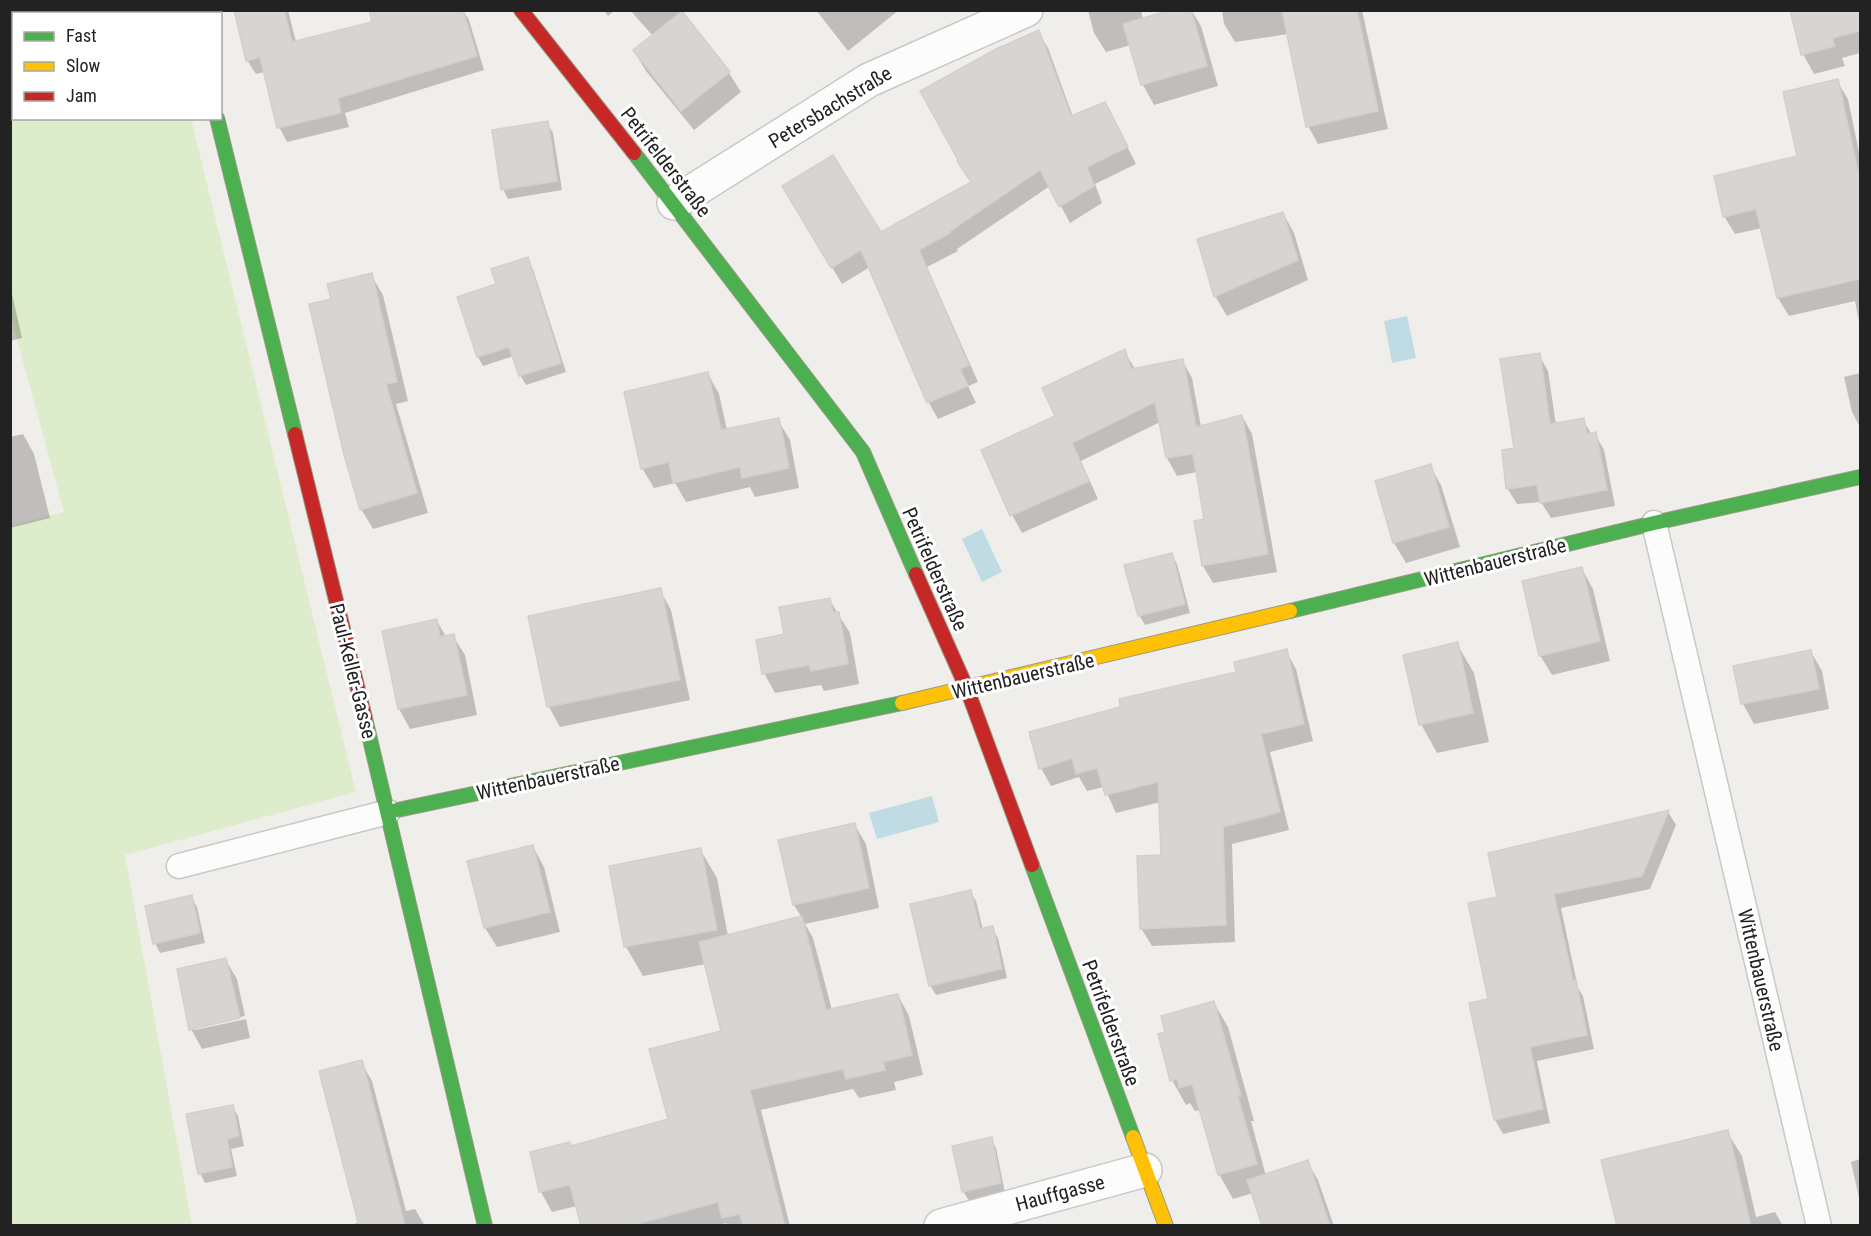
<svg xmlns="http://www.w3.org/2000/svg" width="1871" height="1236" viewBox="0 0 1871 1236" font-family="'Roboto Condensed',sans-serif">
<rect width="100%" height="100%" fill="#f0eeeb"/>
<path fill="#ddeccb" d="M10 11H164L165 13 14 14V118L191 119 356 792 125 855 192 1225H11V526L64 512 11 317Z"/>
<g fill="#bfdbe3">
<path d="M1407 316 1416 358 1392 363 1384 321Z"/>
<path d="M982 529 1002 572 982 582 962 539Z"/>
<path d="M932 796 939 822 877 839 869 813Z"/>
</g>
<g fill="#0003">
<path d="M235 10H288L296 42 374 23 370 10H463L469 20 484 70 345 113 349 127 287 142 279 127 265 72 256 74 247 60Z"/>
<path d="M604 10H615L608 16Z"/>
<path d="M630 10H679L729 73 741 92 694 130 646 71 634 51 653 36Z"/>
<path d="M816 10H899L848 51Z"/>
<path d="M1088 10H1141L1143 20 1176 10H1191L1201 26 1218 86 1154 105 1143 85 1131 45 1106 52 1094 33Z"/>
<path d="M1222 10H1362L1388 129 1318 144 1308 126 1288 34 1235 42 1224 24Z"/>
<path d="M1859 10 1860 53 1842 58 1845 66 1814 74 1803 54Z"/>
<path d="M1038 32 1048 48 1073 117 1114 121 1136 164 1095 184 1102 203 1070 223 1050 186 957 249 958 251 927 267 978 382 968 386 976 403 938 419 929 403 870 267 842 284 794 204 880 234 972 183Z"/>
<path d="M1837 81 1848 99 1860 157V327L1855 301 1789 316 1778 298 1762 228 1735 234 1724 216 1799 158Z"/>
<path d="M547 123 553 133 562 190 508 199 503 189Z"/>
<path d="M1283 213 1294 233 1308 280 1227 316 1215 296Z"/>
<path d="M527 259 533 269 566 372 526 385 520 375 514 356 483 366 478 357 498 285Z"/>
<path d="M371 275 383 295 408 401 396 404 428 513 373 529 361 509 332 300Z"/>
<path d="M10 285 22 338 10 341Z"/>
<path d="M1124 351 1135 369 1182 360 1192 378 1201 427 1242 416 1252 434 1277 572 1213 583 1203 566 1206 520 1197 472 1177 476 1167 458 1160 422 1081 461 1098 499 1022 533 1012 515 1057 417Z"/>
<path d="M1539 355 1548 371 1556 425 1583 420 1592 435 1595 434 1604 450 1615 506 1551 518 1541 502 1517 504 1507 488Z"/>
<path d="M1860 373V427L1852 412 1844 377Z"/>
<path d="M708 374 719 394 727 430 778 420 790 440 799 488 755 497 750 487 686 502 675 483 654 488 642 468Z"/>
<path d="M23 434 34 454 50 518 10 528V437Z"/>
<path d="M1430 466 1441 485 1460 547 1406 563 1394 543 1377 482Z"/>
<path d="M1171 554 1177 564 1190 613 1145 625 1139 615Z"/>
<path d="M1582 569 1593 589 1610 661 1552 675 1540 655Z"/>
<path d="M660 590 671 610 690 700 560 727 549 707 530 617Z"/>
<path d="M829 599 850 633 859 684 824 691 821 685 775 693 764 673Z"/>
<path d="M437 621 446 637 453 636 465 655 477 715 410 729 399 709 383 632Z"/>
<path d="M1457 644 1474 673 1489 742 1437 753 1421 724Z"/>
<path d="M1286 651 1296 669 1313 741 1270 752 1289 830 1232 844 1235 942 1152 946 1141 928 1163 857 1161 802 1116 813 1104 787 1087 791 1079 777 1051 786 1041 768Z"/>
<path d="M1811 652 1822 671 1829 709 1754 724 1743 704Z"/>
<path d="M1668 812 1676 825 1650 889 1561 908 1578 988 1583 996 1594 1049 1537 1061 1550 1123 1503 1134 1495 1120 1471 1004 1490 1000 1499 898 1490 855Z"/>
<path d="M854 824 866 844 879 908 805 924 813 938 832 1010 898 995 909 1016 923 1075 894 1082 896 1090 859 1098 853 1089 761 1110 790 1226H728L726 1223 716 1226H583L577 1206 552 1212 541 1192 532 1154 572 1147 670 1120 723 1032 706 964 643 976 626 947 611 867 700 849 717 878 728 936 802 918 794 905Z"/>
<path d="M533 847 544 867 560 932 497 947 485 928Z"/>
<path d="M970 892 976 901 983 930 992 928 998 938 1007 978 936 995 930 985Z"/>
<path d="M191 897 197 907 205 943 160 953 155 943Z"/>
<path d="M225 959 237 979 245 1016 195 1027V1030L246 1019 250 1038 202 1049 191 1029Z"/>
<path d="M1214 1003 1228 1027 1254 1121H1251L1266 1176 1307 1162 1318 1180 1334 1226H1264L1253 1193 1233 1199 1219 1174 1201 1110 1195 1111 1190 1103 1186 1105 1172 1080 1167 1033Z"/>
<path d="M361 1062 372 1081 406 1211 415 1209 425 1226H348L360 1222Z"/>
<path d="M232 1106 238 1116 244 1146 231 1149 237 1176 205 1183 200 1173Z"/>
<path d="M1727 1132 1742 1156 1756 1217 1775 1212 1783 1226H1618Z"/>
<path d="M991 1139 996 1148 1005 1193 969 1201 963 1191Z"/>
<path d="M1860 1159V1202L1851 1162Z"/>
</g>
<g fill="#d7d4d2" stroke="#d3d0cc" stroke-width="1.5">
<path d="M234 10H284L292 42 372 22 369 10H463L477 56 338 98 341 113 277 128 260 57 246 61Z"/>
<path d="M1170 10H1191L1207 66 1141 85 1123 24Z"/>
<path d="M1282 10H1357L1378 111 1306 127Z"/>
<path d="M1790 10H1860V31L1832 38 1835 46 1801 55Z"/>
<path d="M682 11 730 72 681 111 633 50Z"/>
<path d="M1039 30 1071 116 1105 102 1128 147 1087 167 1094 186 1059 207 1040 170 949 232 950 233 919 250 969 365 960 369 968 386 927 403 861 250 831 268 782 186 833 155 881 232 971 182 957 161 958 160 920 91 996 49Z"/>
<path d="M1838 79 1860 181V279L1777 298 1756 209 1723 217 1714 176 1797 156 1783 92Z"/>
<path d="M548 121 557 181 501 190 492 130Z"/>
<path d="M1283 212 1298 260 1214 297 1197 239Z"/>
<path d="M528 257 561 363 519 376 509 347 477 357 457 297 496 284 491 269Z"/>
<path d="M372 273 397 382 386 384 417 493 360 510 344 455 309 304 331 299 327 284Z"/>
<path d="M1125 349 1131 369 1183 359 1196 427 1242 415 1268 554 1202 566 1194 521 1204 519 1193 454 1166 458 1155 402 1072 443 1089 481 1010 516 981 450 1055 416 1042 388Z"/>
<path d="M1540 353 1550 424 1584 418 1587 434 1596 432 1607 490 1540 503 1537 485 1506 489 1502 450 1514 448 1500 359Z"/>
<path d="M708 372 721 430 779 418 789 468 742 478 740 467 673 483 669 462 641 469 624 392Z"/>
<path d="M1431 464 1449 527 1393 543 1375 481Z"/>
<path d="M1172 553 1185 604 1138 616 1124 565Z"/>
<path d="M1582 567 1600 641 1539 656 1522 581Z"/>
<path d="M661 588 680 680 547 707 528 616Z"/>
<path d="M830 598 833 612H839L848 664 811 671 809 665 762 674 756 640 784 634 779 607Z"/>
<path d="M437 619 440 637 454 634 467 695 398 709 382 631Z"/>
<path d="M1458 642 1473 713 1419 725 1403 655Z"/>
<path d="M1287 649 1304 724 1261 734 1280 812 1223 827 1226 925 1140 929 1137 856 1161 855 1158 782 1105 795 1097 768 1076 774 1072 758 1039 769 1029 732 1120 707 1119 699 1236 672 1234 662Z"/>
<path d="M1811 650 1819 689 1741 704 1733 666Z"/>
<path d="M1669 810 1642 876 1554 894 1573 981 1576 980 1587 1035 1530 1047 1543 1109 1494 1120 1469 1003 1488 999 1468 903 1497 897 1488 853Z"/>
<path d="M855 823 869 888 793 905 778 840Z"/>
<path d="M533 845 550 912 484 928 467 861Z"/>
<path d="M701 848 717 930 624 947 609 866Z"/>
<path d="M971 890 980 929 993 926 1002 969 929 986 910 904Z"/>
<path d="M192 895 200 933 153 944 145 906Z"/>
<path d="M802 916 826 1010 898 994 912 1055 883 1062 885 1070 846 1079 843 1069 750 1090 785 1226H743L740 1214 722 1218 718 1202 630 1226H581L570 1185 539 1192 530 1152 570 1142 571 1146 668 1119 649 1049 721 1031 699 942Z"/>
<path d="M226 958 240 1018 189 1030 177 969Z"/>
<path d="M1214 1001 1241 1096 1238 1097 1257 1164 1218 1175 1192 1084 1179 1088 1177 1079 1170 1081 1158 1034 1165 1032 1161 1016Z"/>
<path d="M362 1060 405 1226H359L319 1071Z"/>
<path d="M233 1105 239 1136 227 1139 232 1167 198 1174 186 1114Z"/>
<path d="M1728 1130 1751 1226H1617L1601 1160Z"/>
<path d="M992 1137 1001 1183 962 1192 952 1146Z"/>
<path d="M1308 1160 1330 1226H1262L1247 1180Z"/>
</g>
<g fill="none" stroke-linecap="round" stroke-linejoin="round">
<g stroke="#c9c8c7" stroke-width="27">
<g id="lane">
<path d="M1654 523 1819 1226"/>
<path d="M179 866 388 812"/>
</g>
</g>
<g stroke="#c9c8c7" stroke-width="36">
<g id="street">
<path d="M191 10 192 14"/>
<path d="M674 203 869 80 1026 10"/>
<path d="M941 1226 1145 1170"/>
</g>
</g>
<g stroke="#999a82" stroke-width="16">
<g id="fast">
<path d="M217 118 295 434"/>
<path d="M634 153 863 452 916 574"/>
<path d="M1290 611 1654 523 1860 477"/>
<path d="M365 718 485 1226"/>
<path d="M388 812 902 703"/>
<path d="M1032 865 1133 1137"/>
</g>
</g>
<g stroke="#999a82" stroke-width="16">
<g id="slow">
<path d="M902 703 1290 611"/>
<path d="M1133 1137 1166 1226"/>
</g>
</g>
<g stroke="#999a82" stroke-width="16">
<g id="jam">
<path d="M521 10 634 153"/>
<path d="M295 434 365 718"/>
<path d="M916 574 967 689 1032 865"/>
</g>
</g>
<use href="#lane" stroke="#fdfcfc" stroke-width="24"/>
<use href="#street" stroke="#fdfcfc" stroke-width="33"/>
<use href="#fast" stroke="#4caf50" stroke-width="14"/>
<use href="#slow" stroke="#ffc107" stroke-width="14"/>
<use href="#jam" stroke="#c62828" stroke-width="14"/>
</g>
<g text-anchor="middle" stroke-width="6" stroke-linejoin="round" paint-order="stroke">
<g font-size="20" fill="#222" stroke="#fff">
<text transform="translate(830 107) rotate(-31)" y="7">Petersbachstraße</text>
<text transform="translate(666 162) rotate(52)" y="7">Petrifelderstraße</text>
<text transform="translate(1495 562) rotate(-14)" y="7">Wittenbauerstraße</text>
<text transform="translate(935 569) rotate(66)" y="7">Petrifelderstraße</text>
<text transform="translate(353 671) rotate(76)" y="7">Paul-Keller-Gasse</text>
<text transform="translate(1023 676) rotate(-13)" y="7">Wittenbauerstraße</text>
<text transform="translate(548 778) rotate(-12)" y="7">Wittenbauerstraße</text>
<text transform="translate(1761 980) rotate(77)" y="7">Wittenbauerstraße</text>
<text transform="translate(1111 1023) rotate(70)" y="7">Petrifelderstraße</text>
<text transform="translate(1060 1193) rotate(-15)" y="7">Hauffgasse</text>
</g>
</g>
<rect width="1871" height="1236" fill="none" stroke="#222222" stroke-width="24"/>
<rect x="12" y="12" width="210" height="108" fill="#ffffff" stroke="#a7a7a7" stroke-width="1.5"/>
<rect x="24" y="32" width="30" height="9" fill="#4caf50" stroke="#a7a7a7" stroke-width="1.5"/>
<text x="66" y="42" font-size="18" fill="#222222">Fast</text>
<rect x="24" y="62" width="30" height="9" fill="#ffc107" stroke="#a7a7a7" stroke-width="1.5"/>
<text x="66" y="72" font-size="18" fill="#222222">Slow</text>
<rect x="24" y="92" width="30" height="9" fill="#c62828" stroke="#a7a7a7" stroke-width="1.5"/>
<text x="66" y="102" font-size="18" fill="#222222">Jam</text>
</svg>
